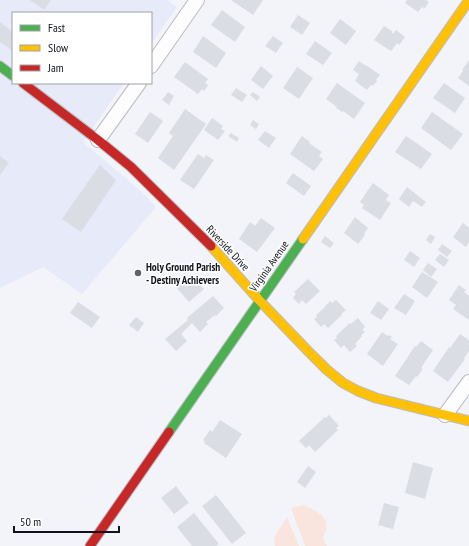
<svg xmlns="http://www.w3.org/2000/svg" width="469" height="546" viewBox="0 0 469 546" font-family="'PT Sans Narrow',sans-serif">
<rect width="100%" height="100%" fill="#f3f4fa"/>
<path fill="#e7eaf8" d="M0 0H167L177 7 151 44V13H13V83H124L83 142 144 194 156 207 82 294 43 267 0 288Z"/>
<g fill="#fae4de">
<path d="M302 505C313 509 328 514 326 528 326 531 324 535 323 538L327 546H305L291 508Z"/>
<path d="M287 517 299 546H275L274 538Z"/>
</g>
<g fill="#dbdde4">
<path d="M30 0H51L44 10Z"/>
<path d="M231 0H263L253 15Z"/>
<path d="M407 0H426L429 2 424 9 422 7 418 12 405 3Z"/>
<path d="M222 10 245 27 235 42 211 25Z"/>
<path d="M298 15 310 23 302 35 290 27Z"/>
<path d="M340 19 356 31 346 45 330 33Z"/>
<path d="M0 22 13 32V51L0 42Z"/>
<path d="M384 26 392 31V33L393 34 396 30 405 37 399 45 397 43 391 51 374 40Z"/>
<path d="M203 36 226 53 216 68 193 52Z"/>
<path d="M273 36 283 43 276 53 265 46Z"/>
<path d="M315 41 332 53 323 65 306 54Z"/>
<path d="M469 60V86L458 78 463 71 462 70Z"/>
<path d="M359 61 366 66V65L380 75 376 80 377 81 373 86 371 85 367 90 355 81 359 74 353 70Z"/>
<path d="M185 62 208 79 205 83 208 85 204 91 202 89 198 94 174 77Z"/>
<path d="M261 66 273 76 263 89 251 80Z"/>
<path d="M297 67 313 78 299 99 283 88Z"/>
<path d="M337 83 365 103 354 119 343 111 342 112 336 108 337 107 326 99Z"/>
<path d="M444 83 465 98 455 113 433 98Z"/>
<path d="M236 88 247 95 242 102 231 95Z"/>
<path d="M168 92 174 96 169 105 162 100Z"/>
<path d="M253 92 260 97 257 101 250 95Z"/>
<path d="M185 109 206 124 174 170 158 158 173 136 169 133Z"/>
<path d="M150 112 163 121 148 143 135 134Z"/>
<path d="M432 112 463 134 451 150 421 128Z"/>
<path d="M212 118 223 126 221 129 225 131 218 140 204 130Z"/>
<path d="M253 120 259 124 256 129 250 125Z"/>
<path d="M265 131 276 138 269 148 258 140Z"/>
<path d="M231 133 239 138 237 142 228 136Z"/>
<path d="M302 136 310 142 309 143 322 152 319 156 323 159 314 171 290 154Z"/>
<path d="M406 136 432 154 421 169 395 152Z"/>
<path d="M198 154 204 158 206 155 214 160 194 189 180 180Z"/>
<path d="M0 156 9 163 0 175Z"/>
<path d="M100 165 116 180 81 232 62 219Z"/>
<path d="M293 173 311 186 304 196 286 183Z"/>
<path d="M373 183 389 195 386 200 391 203 380 220 362 208 364 205 360 202Z"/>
<path d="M407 187 426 202 422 207 413 201 409 207 399 199Z"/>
<path d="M355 217 368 228 364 234 365 235 358 244 344 233Z"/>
<path d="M261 218 275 228 257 252 239 239 250 222 255 226Z"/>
<path d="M463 223 469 228V242L466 247 453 237Z"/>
<path d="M430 234 435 237 431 244 426 240Z"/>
<path d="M325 236 334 243 330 248 321 242Z"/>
<path d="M442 244 452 251 447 257 438 250Z"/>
<path d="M410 251 420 258 414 267 404 260Z"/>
<path d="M440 254 449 260 444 267 435 260Z"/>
<path d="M428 263 437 269 431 277 423 270Z"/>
<path d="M422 272 438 282 427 298 412 287Z"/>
<path d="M191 274 204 289 189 302 176 287Z"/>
<path d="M308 279 320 291 306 304 302 300 299 304 293 298 296 294 294 292Z"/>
<path d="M459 285 466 290 464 292 469 296V320L453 309 456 305 449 300Z"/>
<path d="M404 294 415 301 406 315 394 308Z"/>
<path d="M213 296 224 308 216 316 215 315 206 322 208 324 200 332 192 323 181 334 187 341 176 351 165 339 188 320 187 318Z"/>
<path d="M336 300 346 310 341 314 342 315 328 328 324 324 321 327 314 319 317 317 316 315 325 307V306L330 301 332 303Z"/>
<path d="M378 301 389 309 381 320 370 313Z"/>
<path d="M78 302 100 317 92 328 70 313Z"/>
<path d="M136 317 144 323 138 332 129 325Z"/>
<path d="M358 318 365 327 362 330 365 332 361 335 362 336 355 344 357 346 350 352 344 345 341 348 334 340 337 338 336 336 350 323 351 324Z"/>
<path d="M382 332 388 336 389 335 392 337 390 339 398 344 383 366 367 354Z"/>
<path d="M460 334 469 340V351L464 358 465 359 448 382 433 371 449 347 450 348Z"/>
<path d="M421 341 433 350 421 368H422V370L417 377 416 376 409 385 395 376 415 346 416 347Z"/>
<path d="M329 415 339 426 336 428 338 430 315 452 309 445 306 448 299 441 325 417 326 418Z"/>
<path d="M220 420 242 434 226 458 204 443 205 442 203 440 210 430 212 432Z"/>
<path d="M413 462 433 468 425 499 405 493Z"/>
<path d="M308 466 316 472 305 488 297 482Z"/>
<path d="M176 486 189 503 174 514 161 498Z"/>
<path d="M216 495 246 533 232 544 202 506Z"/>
<path d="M384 503 399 507 393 529 378 525Z"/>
<path d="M194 513 219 544 216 546H192L177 527Z"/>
</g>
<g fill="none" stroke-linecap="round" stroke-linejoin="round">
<g stroke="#bbbcc4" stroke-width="16">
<g id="street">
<path d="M151 66 197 0"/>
<path d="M98 140 139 83"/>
<path d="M445 415 469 382"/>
</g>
</g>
<g stroke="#bbbcc4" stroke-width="11">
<g id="fast">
<path d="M0 66 13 76"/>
<path d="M169 432 303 239"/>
</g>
</g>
<g stroke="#bbbcc4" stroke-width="11">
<g id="slow">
<path d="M303 239 469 0"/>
<path d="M211 246 260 301 308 351 326 369 343 383 358 391 376 398 469 421"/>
</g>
</g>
<g stroke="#bbbcc4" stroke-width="11">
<g id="jam">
<path d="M23 83 98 140 131 167 211 246"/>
<path d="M90 546 169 432"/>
</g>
</g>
<use href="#street" stroke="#fdfdfe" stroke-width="14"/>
<use href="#fast" stroke="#4caf50" stroke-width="9"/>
<use href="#slow" stroke="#ffc107" stroke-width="9"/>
<use href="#jam" stroke="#c62828" stroke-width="9"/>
</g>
<circle fill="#5f6269" stroke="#fff" stroke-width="1.5" cx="138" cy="273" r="4"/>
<g text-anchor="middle" stroke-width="3" stroke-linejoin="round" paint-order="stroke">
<g font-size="11" fill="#10131b" stroke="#fff">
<text transform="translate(228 248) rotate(47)" y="4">Riverside Drive</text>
<text transform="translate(269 266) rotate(-55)" y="4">Virginia Avenue</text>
</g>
<g font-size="11" font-weight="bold" fill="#10131b" stroke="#fff" text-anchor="start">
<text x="146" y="271">Holy Ground Parish<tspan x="146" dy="13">- Destiny Achievers</tspan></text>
</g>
</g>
<rect x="12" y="12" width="140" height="72" fill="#ffffff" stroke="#9fa1a4"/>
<rect x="20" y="25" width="20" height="6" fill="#4caf50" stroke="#9fa1a4"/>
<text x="48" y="32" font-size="12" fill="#10131b">Fast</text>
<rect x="20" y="45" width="20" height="6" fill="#ffc107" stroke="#9fa1a4"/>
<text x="48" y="52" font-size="12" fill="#10131b">Slow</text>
<rect x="20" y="65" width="20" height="6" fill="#c62828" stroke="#9fa1a4"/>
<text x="48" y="72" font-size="12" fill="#10131b">Jam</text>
<path d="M14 526v6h105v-6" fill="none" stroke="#10131b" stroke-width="2"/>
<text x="20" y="526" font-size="12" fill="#10131b" stroke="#ffffff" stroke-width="3" paint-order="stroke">50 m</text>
</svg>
